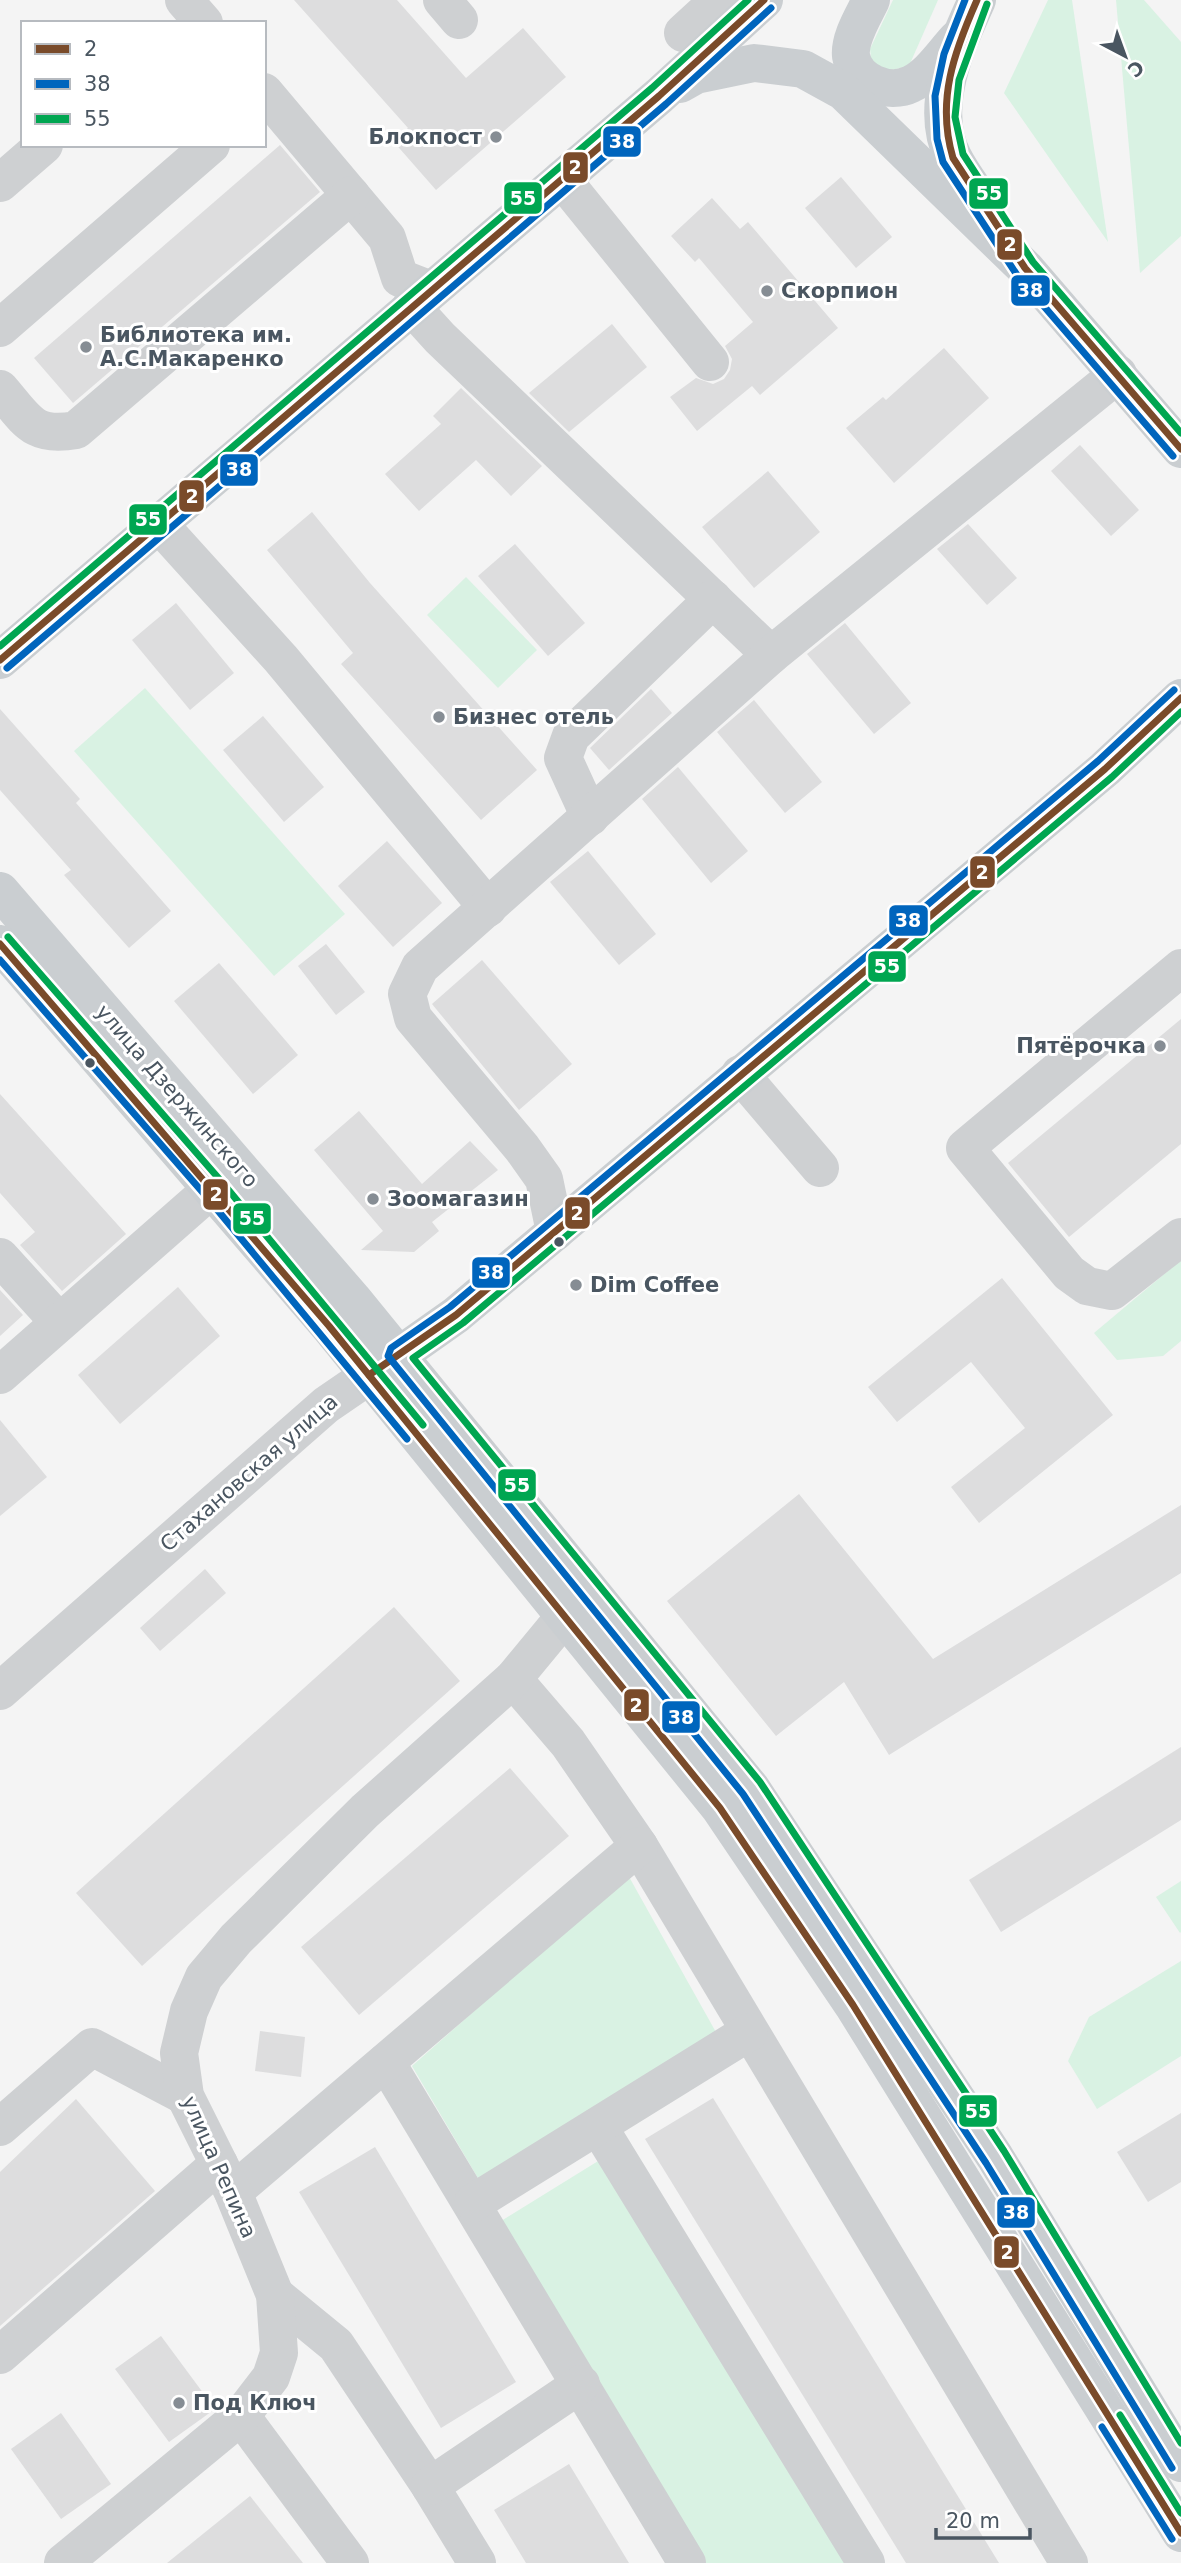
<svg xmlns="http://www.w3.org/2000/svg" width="1181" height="2563" viewBox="0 0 1181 2563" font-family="'DejaVu Sans',sans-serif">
<rect width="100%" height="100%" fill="#f4f4f4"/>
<g fill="#d9f2e3">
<path d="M893 0H938L909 66 873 74 870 49Z"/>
<path d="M1048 0H1072L1108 242 1004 93Z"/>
<path d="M1116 0H1144L1181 42V236L1140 273Z"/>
<path d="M466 577 537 650 498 688 427 615Z"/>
<path d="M145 688 345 914 274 976 74 751Z"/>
<path d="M1181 1260V1341L1163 1356 1117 1360 1094 1333Z"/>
<path d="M628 1875 717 2034 479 2180 412 2066Z"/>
<path d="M1181 1881V1932L1180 1933 1156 1897Z"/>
<path d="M1181 1961V2056L1097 2109 1068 2061 1089 2017Z"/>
<path d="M603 2158 848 2563H700L488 2229Z"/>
</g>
<g fill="#ddddde">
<path d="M294 0H397L466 78 523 28 566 77 436 190 393 141 408 128Z"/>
<path d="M280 145 320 192 73 403 34 358Z"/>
<path d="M841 177 892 237 856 268 805 208Z"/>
<path d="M712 198 740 229 748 222 838 328 760 395 752 386 697 431 670 397 696 378 713 384 724 379 730 370 732 359 725 346 753 322 699 258 695 262 671 236Z"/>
<path d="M612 324 647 367 569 432 529 393Z"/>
<path d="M944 348 989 398 894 483 846 428 883 397 886 400Z"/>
<path d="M461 388 542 466 511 496 476 460 419 511 385 474 441 424 433 416Z"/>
<path d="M1080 445 1139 510 1111 536 1051 471Z"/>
<path d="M768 471 820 532 754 588 702 527Z"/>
<path d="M312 512 370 583 537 770 481 820 341 664 353 653 267 550Z"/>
<path d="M968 524 1017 578 987 605 937 549Z"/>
<path d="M515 544 585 623 548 656 478 576Z"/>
<path d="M176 603 234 673 190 710 132 640Z"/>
<path d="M845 623 911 703 874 734 807 654Z"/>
<path d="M651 689 672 713 609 770 590 748Z"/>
<path d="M754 700 822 782 785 813 717 732Z"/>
<path d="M0 709 80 799 76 803 171 911 129 948 64 875 71 870 0 790Z"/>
<path d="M263 716 324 787 284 822 223 750Z"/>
<path d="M678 767 748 851 711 883 642 799Z"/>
<path d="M387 841 442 903 393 947 338 886Z"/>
<path d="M588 851 656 934 619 965 550 882Z"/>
<path d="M326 944 365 992 336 1015 298 966Z"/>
<path d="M482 960 572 1064 519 1110 432 1004Z"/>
<path d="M219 963 298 1055 253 1094 174 1001Z"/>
<path d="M1181 1019V1144L1069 1237 1008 1163Z"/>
<path d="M0 1094 126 1234 62 1291 20 1245 35 1232 0 1193Z"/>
<path d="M359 1111 422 1184 470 1141 498 1170 432 1222 439 1231 414 1252 361 1250 383 1231 314 1150Z"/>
<path d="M1002 1278 1113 1415 979 1523 951 1487 1025 1428 971 1362 897 1422 868 1387Z"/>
<path d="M178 1287 220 1336 120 1424 78 1375Z"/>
<path d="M0 1290 23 1315 0 1336Z"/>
<path d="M0 1420 47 1477 0 1516Z"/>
<path d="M799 1494 933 1659 1181 1505V1573L889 1755 844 1682 776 1736 667 1601Z"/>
<path d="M205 1569 226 1593 160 1651 140 1628Z"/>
<path d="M394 1607 460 1681 142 1966 76 1893Z"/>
<path d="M1181 1747V1820L1001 1932 969 1880Z"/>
<path d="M510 1768 569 1836 359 2015 301 1947Z"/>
<path d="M260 2031 305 2037 301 2077 255 2071Z"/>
<path d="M713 2098 999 2563H906L645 2139Z"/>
<path d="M76 2099 155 2191 0 2326V2172Z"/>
<path d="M1181 2113V2182L1148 2202 1117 2152Z"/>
<path d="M375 2147 516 2382 441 2428 299 2192Z"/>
<path d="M161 2336 215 2409 169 2442 115 2369Z"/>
<path d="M61 2413 111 2484 61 2519 11 2449Z"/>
<path d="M569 2464 629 2563H526L494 2510Z"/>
<path d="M250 2496 303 2563H167Z"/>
</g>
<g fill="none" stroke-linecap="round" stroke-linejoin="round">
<g stroke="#ced0d2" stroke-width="38">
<path d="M184 0 204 23"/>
<path d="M442 0 459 20"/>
<path d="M683 33 719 0"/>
<path d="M264 92 387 238 400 278 431 290"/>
<path d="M562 179 710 362"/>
<path d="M0 183 44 145"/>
<path d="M411 306 440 338 771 655"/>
<path d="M0 328 211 145"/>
<path d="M0 389C27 420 32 438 76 430L351 195"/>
<path d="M157 522 281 659 488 908"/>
<path d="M590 817 563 758 571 736 713 599"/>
<path d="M1181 968 965 1148 1069 1273 1087 1286 1112 1291 1181 1237"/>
<path d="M740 1074 820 1168"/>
<path d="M555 1232 544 1179 522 1148 413 1018 407 994 420 967 771 655 1118 374"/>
<path d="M0 1257 59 1322"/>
<path d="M0 1375 213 1188"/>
<path d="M513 1679 568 1743 639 1846 1069 2563"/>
<path d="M0 1691 326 1405 396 1357"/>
<path d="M386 2062 687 2563"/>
<path d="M598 2126 866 2563"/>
<path d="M0 2127 92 2047 185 2096"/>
<path d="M233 2192 639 1846"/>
<path d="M473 2203 749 2032"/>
<path d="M275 2295 336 2345 430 2486 477 2563"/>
<path d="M0 2355 219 2164"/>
<path d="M241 2416 350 2563"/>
<path d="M430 2486 581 2384"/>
<path d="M63 2563 241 2416 271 2377 279 2353 275 2295 233 2192 185 2096 179 2053 189 2011 204 1977 236 1939 365 1811 513 1679 565 1616"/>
</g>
<g stroke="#caced1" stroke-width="38">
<path d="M871 0C864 15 849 38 851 56 855 82 889 95 911 84 929 76 943 54 957 39"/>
<path d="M977 0C956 46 928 108 953 157 962 175 975 191 986 208"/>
<path d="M680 84 696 75 754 63 803 69 843 91 1025 268 1181 449"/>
<path d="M0 660 659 96 764 0"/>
<path d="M0 891 355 1302 751 1788 995 2157 1181 2463"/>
<path d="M0 944 329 1326 720 1808 853 2005 1181 2533"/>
<path d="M398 1356 456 1315 1105 769 1181 698"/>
</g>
<g stroke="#fff" stroke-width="12">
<g id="bus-1">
<path d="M977 0C954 52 936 101 953 158L1025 268 1181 449"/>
<path d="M0 660 659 96 764 0"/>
<path d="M0 944 329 1326 720 1808 853 2005 1181 2533"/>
<path d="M369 1375 456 1315 1105 769 1181 698"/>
</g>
</g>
<g stroke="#fff" stroke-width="12">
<g id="bus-2">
<path d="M965 0 944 54 935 96 937 139 943 162 1017 275 1173 456"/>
<path d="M7 668 666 104 771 8"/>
<path d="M0 960 205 1195 407 1439"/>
<path d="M1102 2427 1172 2539"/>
<path d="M1172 2468 986 2163 743 1794 388 1356 391 1348 450 1307 1098 761 1174 690"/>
</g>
</g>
<g stroke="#fff" stroke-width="12">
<g id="bus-3">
<path d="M987 4 959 80 955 117 963 154 1033 262 1181 433"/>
<path d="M0 646 652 88 748 0"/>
<path d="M1181 712 1112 777 463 1323 413 1358 760 1782 1004 2151 1181 2443"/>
<path d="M8 937 221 1181 423 1425"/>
<path d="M1120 2415 1181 2513"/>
</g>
</g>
<use href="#bus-1" stroke="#7a4b2a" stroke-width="7"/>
<use href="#bus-2" stroke="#0065bd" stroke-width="7"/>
<use href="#bus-3" stroke="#00a651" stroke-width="7"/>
</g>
<g fill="#868d94" stroke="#fff" stroke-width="2.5">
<circle cx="496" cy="137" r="7"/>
<circle cx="767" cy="291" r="7"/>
<circle cx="86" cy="347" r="7"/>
<circle cx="439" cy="717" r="7"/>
<circle cx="1160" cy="1046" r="7"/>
<circle cx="373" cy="1199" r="7"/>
<circle cx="576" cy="1285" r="7"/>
<circle cx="179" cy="2403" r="7"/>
</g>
<g fill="#4a5661" stroke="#fff" stroke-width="2.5">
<circle cx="90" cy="1063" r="6"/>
<circle cx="559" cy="1242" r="6"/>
</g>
<g text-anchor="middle" stroke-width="6" stroke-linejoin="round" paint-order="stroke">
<g font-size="21" font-weight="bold" fill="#4a5661" stroke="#fff" text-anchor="start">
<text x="482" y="144" text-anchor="end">Блокпост</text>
<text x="781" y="298">Скорпион</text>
<text x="100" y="342">Библиотека им.<tspan x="100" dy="24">А.С.Макаренко</tspan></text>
<text x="453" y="724">Бизнес отель</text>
<text x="1146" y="1053" text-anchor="end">Пятёрочка</text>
<text x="387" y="1206">Зоомагазин</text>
<text x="590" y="1292">Dim Coffee</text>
<text x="193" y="2410">Под Ключ</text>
</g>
<g font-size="21" fill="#4a5661" stroke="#fff">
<text transform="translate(177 1096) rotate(49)" y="7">улица Дзержинского</text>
<text transform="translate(249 1473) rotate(-41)" y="7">Стахановская улица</text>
<text transform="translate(219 2167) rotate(66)" y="7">улица Репина</text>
</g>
</g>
<g stroke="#fff" stroke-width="2.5">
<rect x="602" y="125" width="40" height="33" rx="7" fill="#0065bd"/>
<rect x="562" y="151" width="27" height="33" rx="7" fill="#7a4b2a"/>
<rect x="968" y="177" width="41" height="33" rx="7" fill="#00a651"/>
<rect x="503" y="181" width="40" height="34" rx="7" fill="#00a651"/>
<rect x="996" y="228" width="27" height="33" rx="7" fill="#7a4b2a"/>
<rect x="1010" y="274" width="41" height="33" rx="7" fill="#0065bd"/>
<rect x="219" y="453" width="40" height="34" rx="7" fill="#0065bd"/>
<rect x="178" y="479" width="27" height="34" rx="7" fill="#7a4b2a"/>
<rect x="128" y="503" width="40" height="33" rx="7" fill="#00a651"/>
<rect x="969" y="855" width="27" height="34" rx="7" fill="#7a4b2a"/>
<rect x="888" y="904" width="41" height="33" rx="7" fill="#0065bd"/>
<rect x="867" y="950" width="40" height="33" rx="7" fill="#00a651"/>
<rect x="202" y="1178" width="27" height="33" rx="7" fill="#7a4b2a"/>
<rect x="564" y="1196" width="27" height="34" rx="7" fill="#7a4b2a"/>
<rect x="232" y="1202" width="40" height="33" rx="7" fill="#00a651"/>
<rect x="471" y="1256" width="40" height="33" rx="7" fill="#0065bd"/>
<rect x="497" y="1468" width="40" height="34" rx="7" fill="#00a651"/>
<rect x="623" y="1688" width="27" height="34" rx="7" fill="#7a4b2a"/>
<rect x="661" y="1700" width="40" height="34" rx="7" fill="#0065bd"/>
<rect x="958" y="2094" width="40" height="34" rx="7" fill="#00a651"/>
<rect x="996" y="2196" width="40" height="33" rx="7" fill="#0065bd"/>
<rect x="993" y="2235" width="27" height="34" rx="7" fill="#7a4b2a"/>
</g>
<g font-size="19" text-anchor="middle" font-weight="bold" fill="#fff">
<text x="622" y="148">38</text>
<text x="575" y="174">2</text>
<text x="989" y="200">55</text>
<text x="523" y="205">55</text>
<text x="1010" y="251">2</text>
<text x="1030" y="297">38</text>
<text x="239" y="476">38</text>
<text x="192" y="503">2</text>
<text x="148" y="526">55</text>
<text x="982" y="879">2</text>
<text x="908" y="927">38</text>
<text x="887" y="973">55</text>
<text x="216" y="1201">2</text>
<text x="577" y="1220">2</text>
<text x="252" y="1225">55</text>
<text x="491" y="1279">38</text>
<text x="517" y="1492">55</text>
<text x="636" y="1712">2</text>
<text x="681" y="1724">38</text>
<text x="978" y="2118">55</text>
<text x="1016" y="2219">38</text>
<text x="1007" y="2259">2</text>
</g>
<rect x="21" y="21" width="245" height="126" fill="#ffffff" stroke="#b7bbc0" stroke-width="2"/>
<rect x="35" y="44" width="35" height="10" fill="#7a4b2a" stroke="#b7bbc0" stroke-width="2"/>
<text x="84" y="56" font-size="21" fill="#4a5661">2</text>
<rect x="35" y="79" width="35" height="10" fill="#0065bd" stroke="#b7bbc0" stroke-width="2"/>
<text x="84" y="91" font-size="21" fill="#4a5661">38</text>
<rect x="35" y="114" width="35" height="10" fill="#00a651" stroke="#b7bbc0" stroke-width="2"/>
<text x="84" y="126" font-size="21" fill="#4a5661">55</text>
<g transform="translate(1125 56) rotate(139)" stroke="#ffffff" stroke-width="5" paint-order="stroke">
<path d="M0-5L12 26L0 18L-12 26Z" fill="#4a5661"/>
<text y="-10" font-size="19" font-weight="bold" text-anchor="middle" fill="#4a5661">С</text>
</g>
<path d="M936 2528v10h94v-10" fill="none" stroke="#4a5661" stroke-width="3.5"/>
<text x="946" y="2528" font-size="21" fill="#4a5661" stroke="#ffffff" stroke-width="5" paint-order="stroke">20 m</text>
</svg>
